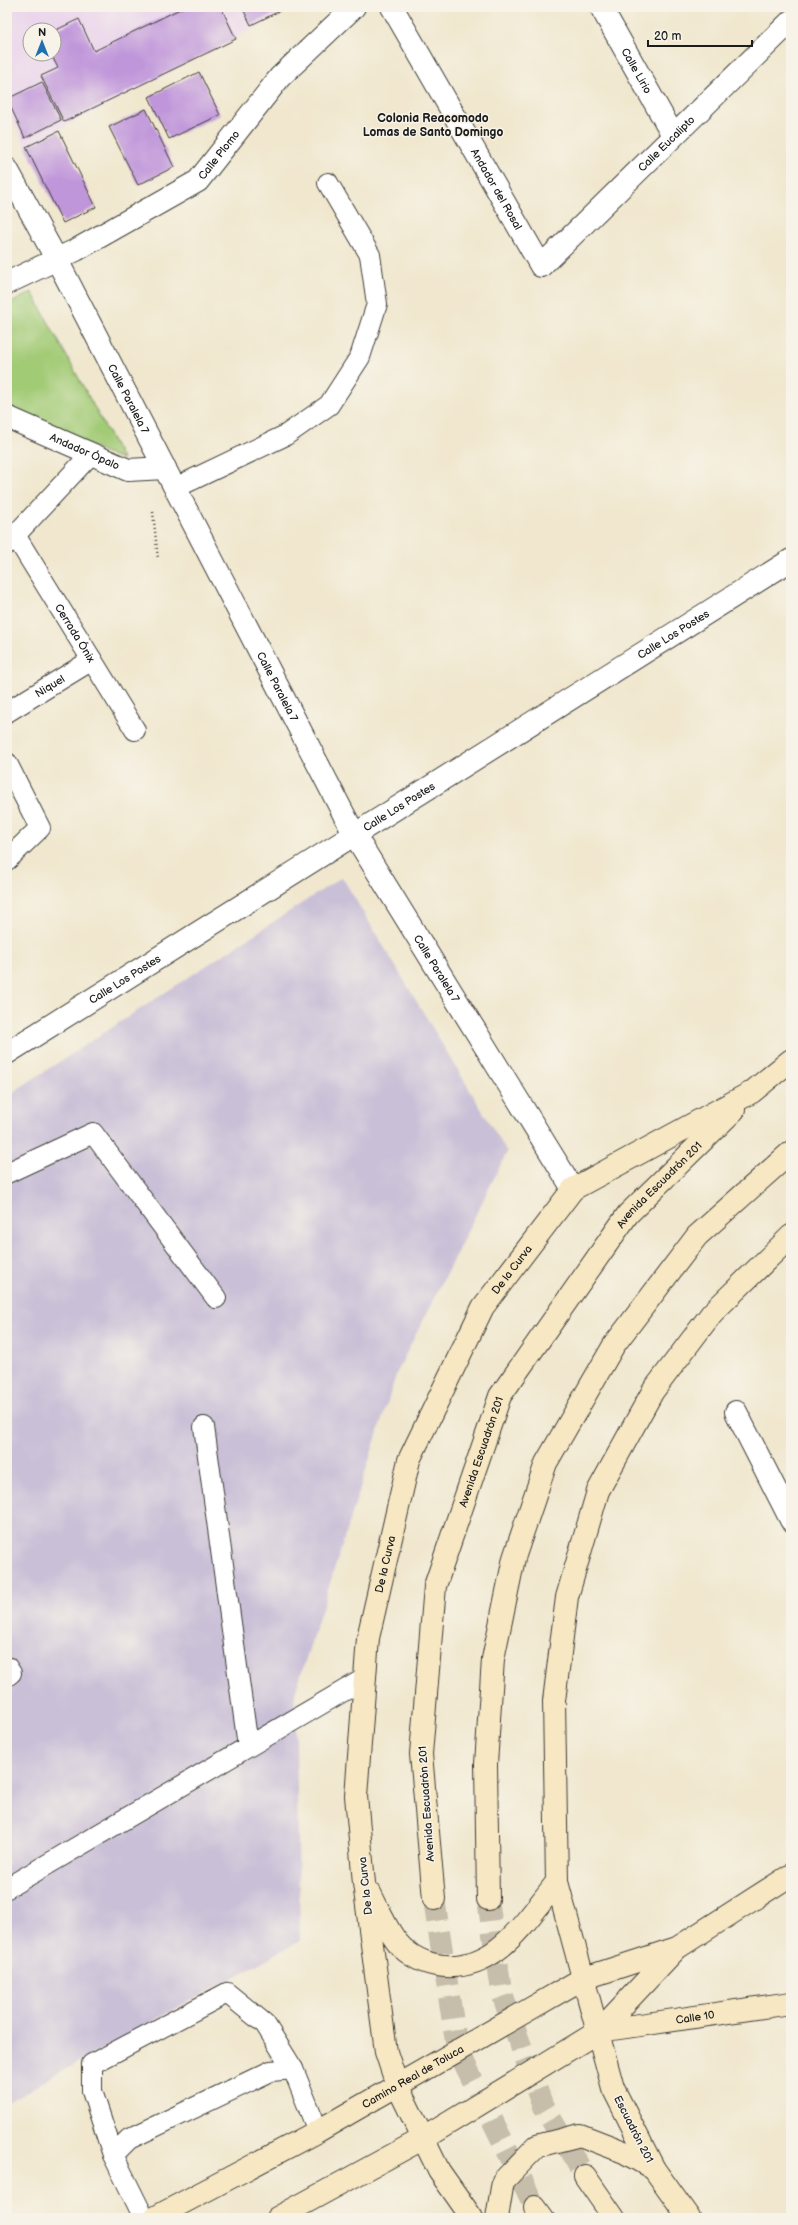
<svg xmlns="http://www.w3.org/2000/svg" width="798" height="2225" viewBox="0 0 798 2225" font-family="'Balsamiq Sans',sans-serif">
<rect width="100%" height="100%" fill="#f7f3e8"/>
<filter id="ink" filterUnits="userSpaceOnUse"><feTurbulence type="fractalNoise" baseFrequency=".025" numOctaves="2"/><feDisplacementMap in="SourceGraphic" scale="8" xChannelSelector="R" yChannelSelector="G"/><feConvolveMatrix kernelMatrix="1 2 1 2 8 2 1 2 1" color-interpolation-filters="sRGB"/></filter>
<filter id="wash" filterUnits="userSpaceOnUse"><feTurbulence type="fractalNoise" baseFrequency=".012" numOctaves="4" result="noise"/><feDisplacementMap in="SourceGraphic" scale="16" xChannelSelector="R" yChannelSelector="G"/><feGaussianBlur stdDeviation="0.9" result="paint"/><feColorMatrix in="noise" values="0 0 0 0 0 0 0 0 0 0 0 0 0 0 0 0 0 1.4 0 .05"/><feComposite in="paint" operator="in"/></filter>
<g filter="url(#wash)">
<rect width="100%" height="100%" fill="#f0e7ce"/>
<path fill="#e9d2ed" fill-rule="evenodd" d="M7 7H294L26 147 7 109ZM30 30H54V54H30Z"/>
<path fill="#c9bfd7" d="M342 877 507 1152 397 1372 295 1693 300 1941 60 2072 7 2103V1096Z"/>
<path fill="#a2cb76" stroke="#5f7449" d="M32 292 123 460 7 409V305Z"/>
<g id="blocks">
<g fill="#c096da">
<path d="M184 7H221L236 39 64 122 41 76 58 68 51 54H54V31L79 19 94 51Z"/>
<path d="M242 7H288L251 25Z"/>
<path d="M199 72 220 115 169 139 149 97Z"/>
<path d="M42 82 61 120 25 138 7 99Z"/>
<path d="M146 109 174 167 138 185 109 127Z"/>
<path d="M59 131 96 207 63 223 26 147Z"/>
</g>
</g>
</g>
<g filter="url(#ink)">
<use href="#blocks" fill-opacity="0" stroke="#3c3a37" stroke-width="1"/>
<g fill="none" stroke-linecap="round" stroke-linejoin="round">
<g stroke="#c6beaa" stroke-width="22" stroke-dasharray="22 11" stroke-linecap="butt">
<path d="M434 1899 457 2048 535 2207"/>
<path d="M488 1899 501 1991 542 2104 585 2176"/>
</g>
<g stroke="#3c3a37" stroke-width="22">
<g id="lane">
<path d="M175 488 286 435 329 405 360 357 377 304 370 255 328 183"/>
<path id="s1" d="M15 535 135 730"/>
<path d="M7 544 91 454"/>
<path id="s2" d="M7 712 92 660"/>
<path d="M7 763 40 828 7 860"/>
<path d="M7 1173 93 1133 216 1298"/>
<path d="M204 1427 248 1746"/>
<path d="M7 1667 11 1673 7 1676"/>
<path d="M7 1888 364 1679"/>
<path d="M113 2155 129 2139 271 2071 293 2069"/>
<path d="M144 2218 113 2155 92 2091V2064L227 1993 265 2024 293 2069 318 2131"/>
</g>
</g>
<g stroke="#3c3a37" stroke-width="24">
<g id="street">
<path id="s3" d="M392 7 541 266 791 21"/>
<path id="s4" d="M601 7 673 135"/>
<path id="s5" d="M7 169 57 260 354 834 573 1189"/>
<path id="s6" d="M7 283 76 250 198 181 280 77 354 7"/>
<path id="s7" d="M7 417 128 470 165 468"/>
<path id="s8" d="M7 1053 791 560"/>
<path d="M736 1412 791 1520"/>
</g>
</g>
<g stroke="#3c3a37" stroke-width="24">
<g id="secondary">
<path d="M371 1895C378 1909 385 1925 394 1938 403 1952 420 1962 436 1965 495 1975 525 1921 557 1882"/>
<path id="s9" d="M434 1899 421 1754 435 1586 500 1396 628 1214 734 1110"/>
<path d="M488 1899 486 1764 493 1659 514 1558 546 1463 614 1345 697 1236 791 1152"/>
<path id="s10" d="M599 2031 791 2003"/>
<path d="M585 2176 614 2218"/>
<path d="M535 2207 543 2218"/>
<path id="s11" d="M154 2218 318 2131 582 1979 674 1949"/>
<path d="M277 2218 424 2138 599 2031 677 1948 791 1875"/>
<path id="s12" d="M472 2218 439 2171 397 2085 386 2052 364 1883 356 1796 368 1638 409 1460 483 1307 573 1189 752 1092 791 1060"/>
<path d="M497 2218 503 2181 537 2146 580 2135 624 2152 654 2169"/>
<path d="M689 2218 654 2169 613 2088 557 1882 554 1701 567 1597 598 1491 653 1391 712 1313 791 1236"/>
</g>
</g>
<path stroke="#3c3a37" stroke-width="2.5" stroke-dasharray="1 3" stroke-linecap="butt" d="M153 512 158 559"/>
<use href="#lane" stroke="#fff" stroke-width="20"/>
<use href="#street" stroke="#fff" stroke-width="22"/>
<use href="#secondary" stroke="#f7e8c3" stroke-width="22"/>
</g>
</g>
<g text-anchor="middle" stroke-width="3" stroke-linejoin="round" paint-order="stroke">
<g font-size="11" fill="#1c1c1c" stroke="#f7f3e8">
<text dy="4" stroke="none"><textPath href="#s4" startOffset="73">Calle Lirio</textPath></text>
<text dy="4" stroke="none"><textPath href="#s3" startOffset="474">Calle Eucalipto</textPath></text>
<text dy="4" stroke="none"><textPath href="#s6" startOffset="250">Calle Plomo</textPath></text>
<text dy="4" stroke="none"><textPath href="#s3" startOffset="210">Andador del Rosal</textPath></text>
<text dy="4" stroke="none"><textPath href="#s5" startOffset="260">Calle Paralela 7</textPath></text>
<text dy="4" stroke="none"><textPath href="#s7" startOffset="85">Andador Ópalo</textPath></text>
<text dy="4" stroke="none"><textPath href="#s1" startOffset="115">Cerrada Ónix</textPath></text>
<text dy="4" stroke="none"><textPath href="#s8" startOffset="787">Calle Los Postes</textPath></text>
<text dy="4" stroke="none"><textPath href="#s2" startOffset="50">Niquel</textPath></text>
<text dy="4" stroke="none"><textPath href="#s5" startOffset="584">Calle Paralela 7</textPath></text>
<text dy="4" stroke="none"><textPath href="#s8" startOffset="463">Calle Los Postes</textPath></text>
<text dy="4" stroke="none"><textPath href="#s5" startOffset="908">Calle Paralela 7</textPath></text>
<text dy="4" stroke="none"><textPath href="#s8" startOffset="139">Calle Los Postes</textPath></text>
<text dy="4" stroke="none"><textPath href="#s9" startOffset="780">Avenida Escuadrón 201</textPath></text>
<text dy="4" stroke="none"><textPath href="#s12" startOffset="1004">De la Curva</textPath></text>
<text dy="4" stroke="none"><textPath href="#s9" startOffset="456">Avenida Escuadrón 201</textPath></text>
<text dy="4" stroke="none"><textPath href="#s12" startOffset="680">De la Curva</textPath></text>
<text transform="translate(426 1804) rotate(-94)" y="4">Avenida Escuadrón 201</text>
<text transform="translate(365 1886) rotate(-96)" y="4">De la Curva</text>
<text dy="4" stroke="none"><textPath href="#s10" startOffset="97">Calle 10</textPath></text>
<text dy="4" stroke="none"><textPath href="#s11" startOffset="295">Camino Real de Toluca</textPath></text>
<text transform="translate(634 2129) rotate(63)" y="4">Escuadrón 201</text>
</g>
<g font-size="12" font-weight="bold" fill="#1c1c1c" stroke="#f7f3e8">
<text x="433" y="122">Colonia Reacomodo<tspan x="433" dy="14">Lomas de Santo Domingo</tspan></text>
</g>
</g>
<rect width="798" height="2225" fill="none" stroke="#f7f3e8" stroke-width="24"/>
<g transform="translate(42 42)"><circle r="19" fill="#f7f3e8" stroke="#9f9d96"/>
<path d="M0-3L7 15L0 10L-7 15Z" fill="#1f6fb2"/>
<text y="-6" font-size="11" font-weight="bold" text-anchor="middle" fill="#1c1c1c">N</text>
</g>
<path d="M648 40v6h104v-6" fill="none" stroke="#1c1c1c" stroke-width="2"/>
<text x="654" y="40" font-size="12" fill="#1c1c1c" stroke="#f7f3e8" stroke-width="3" paint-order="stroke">20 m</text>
</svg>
